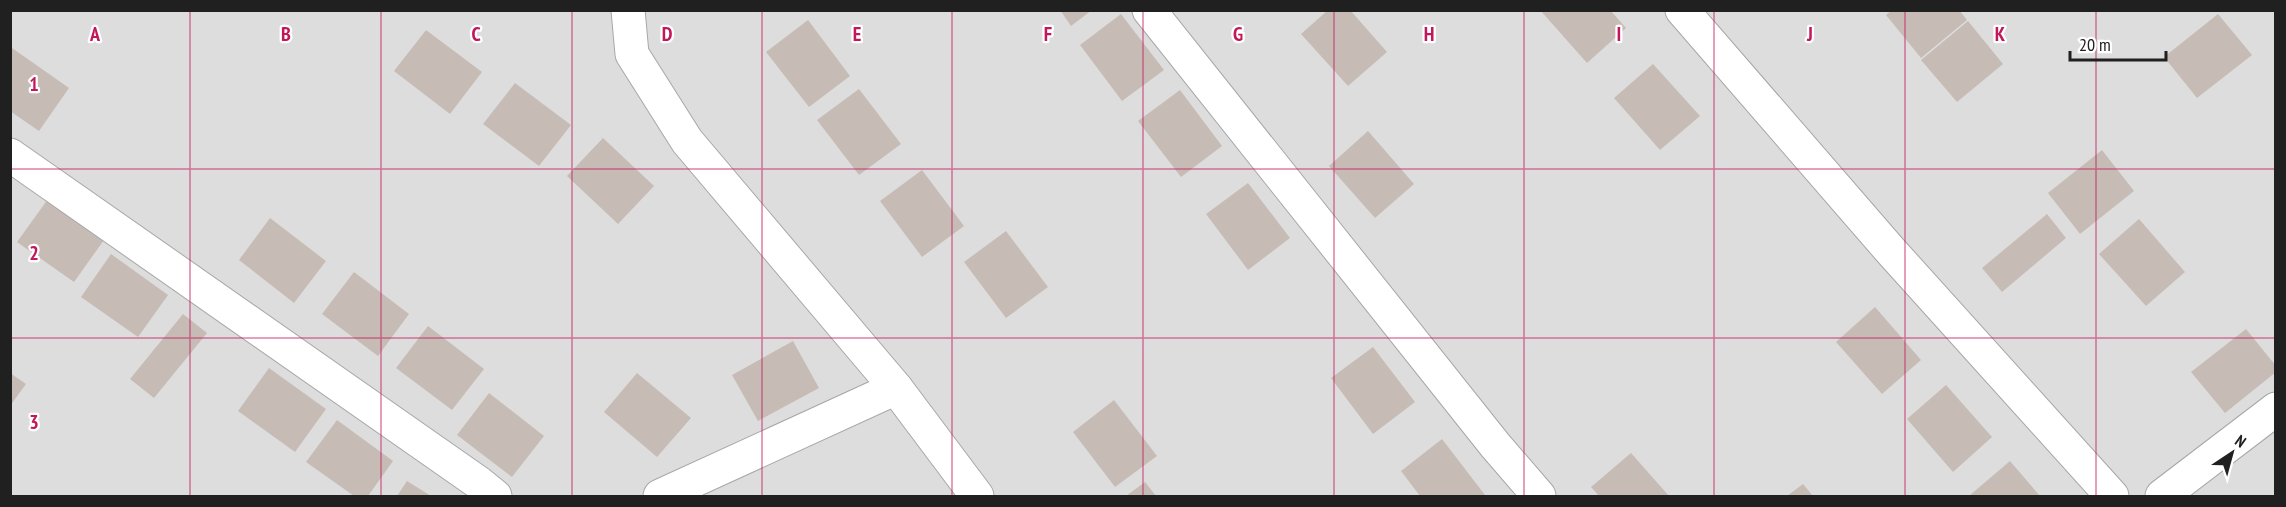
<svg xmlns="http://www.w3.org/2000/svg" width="2286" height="507" viewBox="0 0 2286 507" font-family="'PT Sans Narrow',sans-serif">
<rect width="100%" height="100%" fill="#f1ede6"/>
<path fill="#dedddd" d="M10 11H2275V496H11Z"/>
<g fill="#c6bcb5">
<path d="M1060 10H1092L1071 26Z"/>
<path d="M1328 10H1350L1387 52 1348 86 1301 34Z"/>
<path d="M1540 10H1610L1626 28 1587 63Z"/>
<path d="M1892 10H1959L1967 20 1921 58 1886 15Z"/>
<path d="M1121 14 1164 70 1122 101 1080 45Z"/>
<path d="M2218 14 2252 55 2197 98 2164 57Z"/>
<path d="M808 20 850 76 809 107 766 52Z"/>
<path d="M1968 21 2003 64 1957 102 1921 60Z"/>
<path d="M426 30 482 72 450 114 394 71Z"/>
<path d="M12 48 69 88 39 131 10 111Z"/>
<path d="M1653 64 1700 116 1660 150 1614 98Z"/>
<path d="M515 83 571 125 539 166 483 124Z"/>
<path d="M859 89 901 144 859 175 817 120Z"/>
<path d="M1180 90 1222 146 1181 177 1138 121Z"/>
<path d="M1368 131 1414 184 1375 218 1329 166Z"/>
<path d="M603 138 654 186 618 224 567 176Z"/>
<path d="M2102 150 2134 191 2080 234 2048 193Z"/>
<path d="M922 170 964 226 922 257 880 201Z"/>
<path d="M1248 183 1290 238 1248 270 1206 214Z"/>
<path d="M48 199 104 240 74 282 17 242Z"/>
<path d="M2047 214 2066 238 2002 292 1982 268Z"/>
<path d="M270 218 326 261 294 303 239 260Z"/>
<path d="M2139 219 2185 272 2146 306 2099 254Z"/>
<path d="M1006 231 1048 287 1006 318 964 262Z"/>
<path d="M111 254 168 295 138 337 81 297Z"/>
<path d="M354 272 409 314 378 356 322 314Z"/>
<path d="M1875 307 1921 360 1882 394 1836 342Z"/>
<path d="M183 314 207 333 154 398 130 379Z"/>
<path d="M428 326 484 369 452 410 396 368Z"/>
<path d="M2246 329 2276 366V372L2225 413 2191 372Z"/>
<path d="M793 341 819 388 758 421 732 375Z"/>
<path d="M1373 347 1415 402 1373 434 1331 378Z"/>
<path d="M269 368 326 409 295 452 238 411Z"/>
<path d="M10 373 26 384 10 406Z"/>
<path d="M637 373 691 418 657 457 604 412Z"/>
<path d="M1946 385 1992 437 1953 472 1907 419Z"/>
<path d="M489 393 544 436 512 477 457 435Z"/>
<path d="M1114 400 1157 456 1115 487 1073 432Z"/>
<path d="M337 420 393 461 368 496H354L306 462Z"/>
<path d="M1442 439 1485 495 1483 496H1420L1401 471Z"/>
<path d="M1631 453 1669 496H1599L1591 487Z"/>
<path d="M2010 461 2040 496H1969Z"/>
<path d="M407 481 431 496H397Z"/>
<path d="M1145 482 1156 496H1126Z"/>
<path d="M1803 484 1813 496H1787Z"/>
</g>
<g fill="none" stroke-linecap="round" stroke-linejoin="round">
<g stroke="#a7a7a7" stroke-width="35">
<g id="street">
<path d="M628 10 632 54 687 141 896 388 977 496"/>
<path d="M1149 10 1495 445 1539 496"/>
<path d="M1682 10 1890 250 2112 496"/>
<path d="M10 155 479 483 495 496"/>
<path d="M660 496 896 388"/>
<path d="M2162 496 2276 409"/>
</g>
</g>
<use href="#street" stroke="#fff" stroke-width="33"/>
</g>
<path fill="none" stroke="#c2185b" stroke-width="1.5" stroke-opacity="0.55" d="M190 10V496M381 10V496M572 10V496M762 10V496M952 10V496M1143 10V496M1334 10V496M1524 10V496M1714 10V496M1905 10V496M2096 10V496M10 169H2276M10 338H2276"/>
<g font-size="20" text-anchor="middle" font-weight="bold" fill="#c2185b" stroke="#fff" stroke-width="4.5" stroke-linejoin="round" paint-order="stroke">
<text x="95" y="41">A</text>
<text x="286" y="41">B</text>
<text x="476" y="41">C</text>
<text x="667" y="41">D</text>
<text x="857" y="41">E</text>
<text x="1048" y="41">F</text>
<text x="1238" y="41">G</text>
<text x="1429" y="41">H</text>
<text x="1619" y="41">I</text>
<text x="1810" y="41">J</text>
<text x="2000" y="41">K</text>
<text x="34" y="91">1</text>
<text x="34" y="260">2</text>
<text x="34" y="429">3</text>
</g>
<rect width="2286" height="507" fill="none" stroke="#202020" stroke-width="24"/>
<g transform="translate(2232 453) rotate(36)" stroke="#ffffff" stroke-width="4.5" paint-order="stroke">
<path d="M0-4.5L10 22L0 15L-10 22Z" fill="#202020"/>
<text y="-9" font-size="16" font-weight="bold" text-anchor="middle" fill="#202020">N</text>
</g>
<path d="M2070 51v9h96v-9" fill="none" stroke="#202020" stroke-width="3"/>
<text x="2079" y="51" font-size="18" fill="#202020" stroke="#ffffff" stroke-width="4.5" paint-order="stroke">20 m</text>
</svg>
